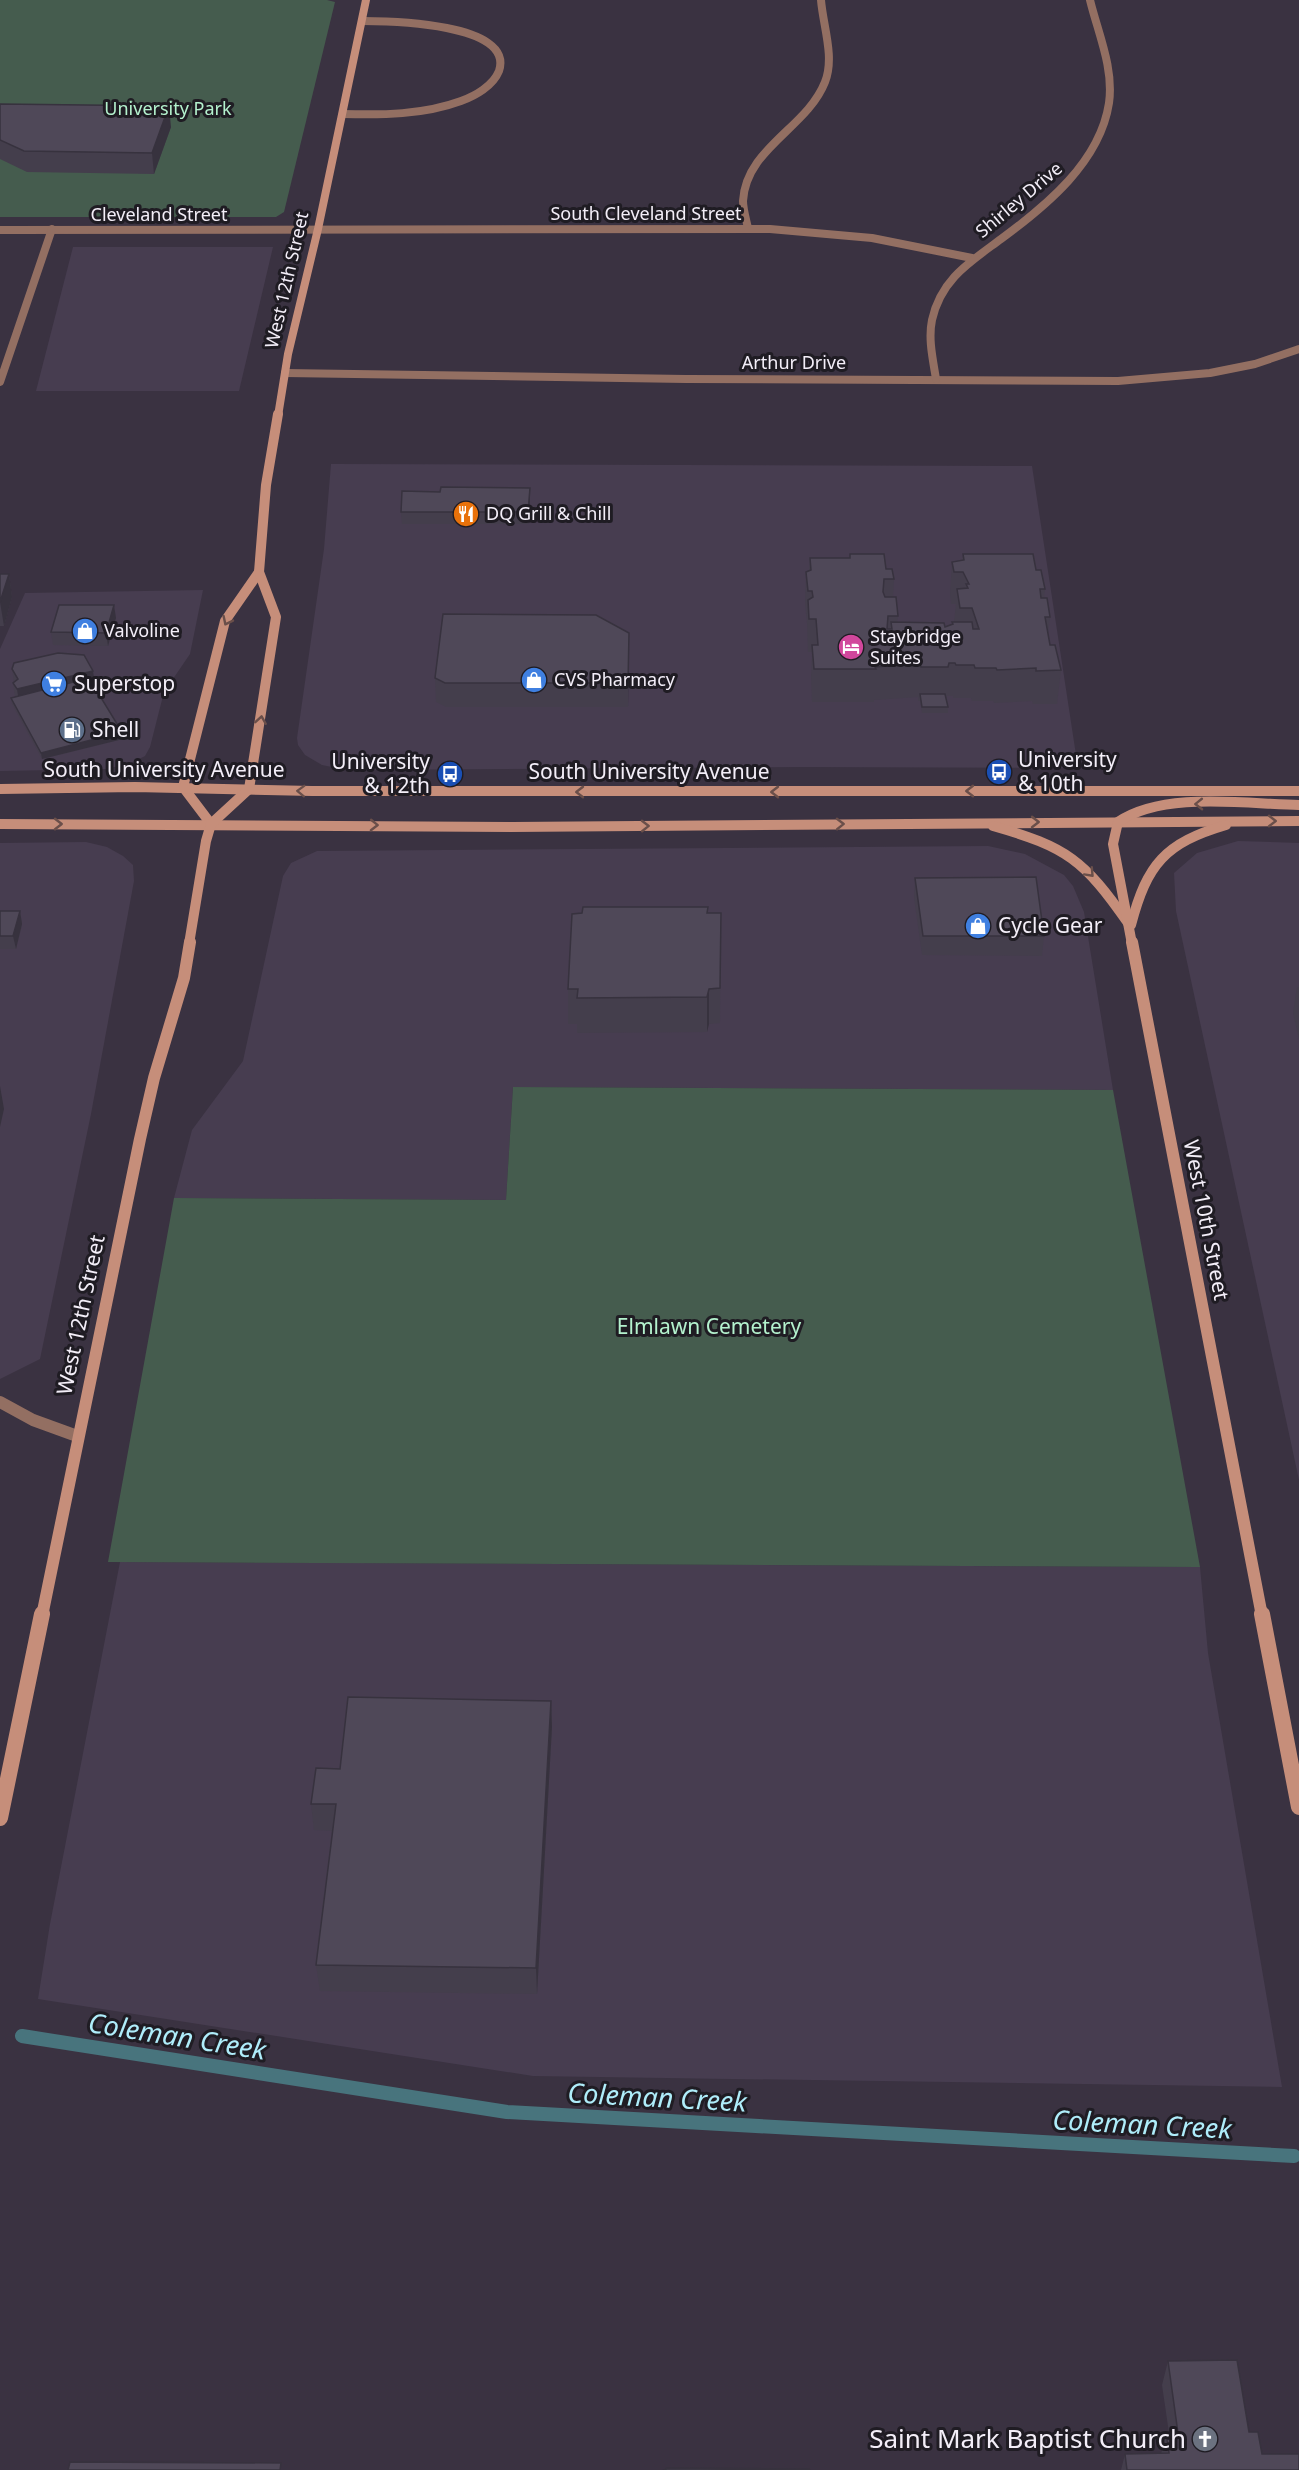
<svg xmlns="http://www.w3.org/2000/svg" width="1299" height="2470" viewBox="0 0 1299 2470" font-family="'Noto Sans',sans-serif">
<rect width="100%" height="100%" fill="#3a3241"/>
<g fill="#473d50">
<path d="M73 247H273L239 391H36Z"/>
<path d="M331 464 1032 466 1078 768 805 767 347 770 322 765 305 755 298 745 297 738 324 549Z"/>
<path d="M203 590 190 654 164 692 150 747 145 756 131 763 106 769 0 771V649L25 593Z"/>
<path d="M1238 841 1299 843V1480L1176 911 1174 873 1197 853Z"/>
<path d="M86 842 107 847 123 856 133 865 134 881 91 1114 40 1359 0 1379V843Z"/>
<path d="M988 846 1025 854 1064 875 1073 886 1084 912 1113 1090 513 1087 506 1200 174 1198 192 1130 243 1061 283 876 291 863 317 851Z"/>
<path d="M120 1562 1200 1567 1208 1653 1282 2087 533 2076 38 1999 50 1924Z"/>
</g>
<g fill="#455c4e">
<path d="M0 0H327L335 2 284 212 276 217H0Z"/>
<path d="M513 1087 1113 1090 1200 1567 108 1562 174 1198 506 1200Z"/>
</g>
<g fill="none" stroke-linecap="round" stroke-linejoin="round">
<path stroke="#48747d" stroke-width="14" d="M22 2036 507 2112 1294 2156"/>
<g stroke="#936f62" stroke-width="8">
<path d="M343 114C382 115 423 115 461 101 475 96 493 86 499 71 515 23 389 21 363 21"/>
<path d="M748 228C746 219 743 209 743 201 746 148 807 128 825 82 835 57 823 26 821 0"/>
<path d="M0 230 770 229 872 238 972 258"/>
<path d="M285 373 686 379 1118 381 1210 373 1255 364 1299 349"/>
<path d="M936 379C933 360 928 339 932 320 941 279 970 262 1001 239 1046 206 1100 162 1109 103 1114 68 1098 33 1090 0"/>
<path d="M0 382 52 229"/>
</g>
<path stroke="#936f62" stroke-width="12" d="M0 1402 33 1420 77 1436"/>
<path stroke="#c68e7a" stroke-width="8" d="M278 416 288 354 318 229 366 0"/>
<g stroke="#c68e7a" stroke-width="10">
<path d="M183 787 225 621 259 572"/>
<path d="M183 787 211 824"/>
<path d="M0 789 135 787 312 791H1299"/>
<path d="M0 824 512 827 1299 821"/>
<path d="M993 826C1067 847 1084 860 1128 923"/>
<path d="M1131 925C1147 864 1165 843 1226 825"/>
<path d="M189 944 206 841 211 824 249 789 276 617 259 572 266 485 278 414"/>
<path d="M1132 944 1113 844 1118 822C1164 791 1245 804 1299 805"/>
</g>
<g stroke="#c68e7a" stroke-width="12">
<path d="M1132 942 1262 1616"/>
<path d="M42 1616 140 1139 154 1078 184 978 190 942"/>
</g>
<g stroke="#c68e7a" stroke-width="16">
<path d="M1262 1614 1299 1807"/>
<path d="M0 1818 42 1614"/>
</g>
</g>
<g fill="#443e4c">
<path d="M0 104 171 127 154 174 27 172 0 159Z"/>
<path d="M530 488V501L528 524H402L401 512 440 492Z"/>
<path d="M850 554 886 569 894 579 893 597 898 616 897 622 945 627 952 624V622H954L956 604H951L950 594 952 562 962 560 963 554 1036 570 1045 589 1044 598 1050 617 1048 635 1050 645 1061 670 1057 704H1033L1032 701 994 703 993 701H972L971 698H953V696H946L948 707V713H922L920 701H918V697L874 700V702H812L811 678 812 652H808L807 623 805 604 806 572 809 570 810 558H850Z"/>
<path d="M0 574H9L12 597 4 626H0Z"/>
<path d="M116 618 108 646 53 645 51 632Z"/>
<path d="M629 657 628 707H446L436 702 435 678Z"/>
<path d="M12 669 95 684H93L123 739 42 759 12 704 11 698 15 697 13 683 14 682Z"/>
<path d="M915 878 1044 936 1042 956 922 955 914 898Z"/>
<path d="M0 911H20L22 924 16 949H0Z"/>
<path d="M708 913H721L720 1023 709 1024 707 1032 577 1033V1024H568V989Z"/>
<path d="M1297 987H1299V1039L1293 1013Z"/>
<path d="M551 1701 552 1727 537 1994 320 1991 316 1965 333 1831 314 1830 311 1804 340 1769Z"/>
<path d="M1168 2361 1249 2432 1262 2454 1299 2470H1121L1125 2454H1161L1166 2433H1169L1162 2385Z"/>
</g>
<g fill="#37323e">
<path d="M169 106 171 127 154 174 152 153Z"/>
<path d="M530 488V501L528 524V512Z"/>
<path d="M9 574 12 597 4 626 0 602Z"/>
<path d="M114 605 116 618 108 646 106 633Z"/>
<path d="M629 633V657L628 707V683Z"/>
<path d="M93 671 95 684 19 702 17 689Z"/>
<path d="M122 732 123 739 42 759 41 753Z"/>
<path d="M20 911 22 924 16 949 13 936Z"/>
<path d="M709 989V1024L707 1032V997Z"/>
<path d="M0 1086 4 1109 0 1127Z"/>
<path d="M551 1701 552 1727 537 1994 536 1968Z"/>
</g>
<g fill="#4f4858" stroke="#37323e" stroke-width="1.5">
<path d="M0 104 169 106 152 153 24 151 0 140Z"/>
<path d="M441 487 530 488 528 512H401L402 491 440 492Z"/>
<path d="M850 554H884L886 569H892L894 579H884L883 592 885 597H896L898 616H888L887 629H892L891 622 944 623 945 627 953 624 952 622H972L973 629H979L972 608H960L957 589 968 588 966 584H969L963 572H954L952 562 964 560 963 554H1033L1036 570H1041L1045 589H1040L1041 598H1047L1050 617H1045L1050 645H1055L1061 670 1036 671V668L997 670 996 668H975L974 665H956L955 663H949L948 667H921L920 663 875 667 876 669H814L812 645H818L816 619H809L808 600 813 597 812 591H808L806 572 811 570 810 558H850Z"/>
<path d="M0 574H9L0 602Z"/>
<path d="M59 605H114L106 633 51 632Z"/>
<path d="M443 614 596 615 629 633 628 683H445L435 678Z"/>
<path d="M58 653 84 655 93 671 17 689 13 683 18 679 12 669 14 663Z"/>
<path d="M89 678 122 732 41 753 11 698Z"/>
<path d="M920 694H945L948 707H922Z"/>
<path d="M1036 877 1044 936H923L915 878Z"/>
<path d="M583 907H708L707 913H721L720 988 709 989 707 997 577 998 578 989H568L572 914 582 913Z"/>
<path d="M0 911H20L13 936H0Z"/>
<path d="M348 1697 551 1701 536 1968 316 1965 336 1804H311L316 1768 340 1769Z"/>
<path d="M1237 2360 1249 2432H1258L1262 2454H1299V2470H1127L1125 2454 1169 2453 1166 2433H1178L1168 2361Z"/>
<path d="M70 2462 281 2463 280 2470H68Z"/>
<path d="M667 2468 809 2469 810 2470H664Z"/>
</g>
<defs><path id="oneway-chevron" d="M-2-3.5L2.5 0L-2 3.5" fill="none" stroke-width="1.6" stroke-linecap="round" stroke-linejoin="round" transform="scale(1.5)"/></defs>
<g stroke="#6a4f4a">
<use href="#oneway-chevron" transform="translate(227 621) rotate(116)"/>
<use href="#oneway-chevron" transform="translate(261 720) rotate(-81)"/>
<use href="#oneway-chevron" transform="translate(301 791) rotate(-178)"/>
<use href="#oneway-chevron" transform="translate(970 791) rotate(180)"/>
<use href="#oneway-chevron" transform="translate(580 792) rotate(-180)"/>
<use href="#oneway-chevron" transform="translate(775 792) rotate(180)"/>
<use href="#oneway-chevron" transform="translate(1199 804) rotate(179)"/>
<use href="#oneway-chevron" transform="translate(1272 821)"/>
<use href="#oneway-chevron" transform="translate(1035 822)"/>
<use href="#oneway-chevron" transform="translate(58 824)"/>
<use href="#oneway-chevron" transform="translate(840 824) rotate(-1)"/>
<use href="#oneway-chevron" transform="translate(374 825) rotate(1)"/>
<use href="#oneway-chevron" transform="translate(645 826) rotate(-1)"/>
<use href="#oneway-chevron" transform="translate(1090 873) rotate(47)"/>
</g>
<defs>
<g id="restaurant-disc" transform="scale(1.35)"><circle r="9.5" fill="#e8710a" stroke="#1f1c23"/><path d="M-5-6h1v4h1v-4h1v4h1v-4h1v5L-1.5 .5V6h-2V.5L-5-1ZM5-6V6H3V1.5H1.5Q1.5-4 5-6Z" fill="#fff"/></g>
<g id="shop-disc" transform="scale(1.35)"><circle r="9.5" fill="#3f7fe0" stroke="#1f1c23"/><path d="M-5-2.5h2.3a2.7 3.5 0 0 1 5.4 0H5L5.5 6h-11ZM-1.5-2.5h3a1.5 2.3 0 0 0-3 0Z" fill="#fff"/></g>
<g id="hotel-disc" transform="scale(1.35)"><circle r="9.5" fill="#d1479c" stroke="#1f1c23"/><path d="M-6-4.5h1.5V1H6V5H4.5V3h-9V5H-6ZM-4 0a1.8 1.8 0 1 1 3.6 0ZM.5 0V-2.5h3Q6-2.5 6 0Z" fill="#fff"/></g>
<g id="supermarket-disc" transform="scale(1.35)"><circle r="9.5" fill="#3f7fe0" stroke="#1f1c23"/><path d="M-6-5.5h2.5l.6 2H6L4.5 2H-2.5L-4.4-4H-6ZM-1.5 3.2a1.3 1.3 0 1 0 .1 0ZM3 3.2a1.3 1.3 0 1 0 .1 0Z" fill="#fff"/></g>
<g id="fuel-disc" transform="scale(1.35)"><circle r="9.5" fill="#5c6f8a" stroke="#1f1c23"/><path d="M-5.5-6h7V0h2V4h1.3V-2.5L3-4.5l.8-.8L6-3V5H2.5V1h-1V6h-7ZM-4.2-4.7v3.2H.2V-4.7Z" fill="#fff"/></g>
<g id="bus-disc" transform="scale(1.35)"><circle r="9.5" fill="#1a4fb4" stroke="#1f1c23"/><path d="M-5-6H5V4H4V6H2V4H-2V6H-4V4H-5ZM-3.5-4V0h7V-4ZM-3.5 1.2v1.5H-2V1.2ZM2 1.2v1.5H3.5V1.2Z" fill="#fff"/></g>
<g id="church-disc" transform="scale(1.35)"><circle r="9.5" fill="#6b7280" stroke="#1f1c23"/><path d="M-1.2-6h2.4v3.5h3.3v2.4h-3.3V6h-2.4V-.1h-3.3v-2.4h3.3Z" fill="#fff"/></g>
</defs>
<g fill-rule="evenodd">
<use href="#restaurant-disc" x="466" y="514"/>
<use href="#shop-disc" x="85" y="631"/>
<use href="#hotel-disc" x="851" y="647"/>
<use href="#shop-disc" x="534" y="680"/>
<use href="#supermarket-disc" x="54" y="684"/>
<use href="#fuel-disc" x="72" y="730"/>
<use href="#bus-disc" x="999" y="772"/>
<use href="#bus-disc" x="450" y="774"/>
<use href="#shop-disc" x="978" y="926"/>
<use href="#church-disc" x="1205" y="2439"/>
</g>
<g text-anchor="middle" stroke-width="6" stroke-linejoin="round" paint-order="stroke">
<g font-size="18" fill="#b4f2ce" stroke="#1f1c23">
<text x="168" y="115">University Park</text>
</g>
<g font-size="18" fill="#f3eef8" stroke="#1f1c23">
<text transform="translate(1019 200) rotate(-40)" y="6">Shirley Drive</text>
<text x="646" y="220">South Cleveland Street</text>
<text x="159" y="221">Cleveland Street</text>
<text transform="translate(287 280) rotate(-77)" y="6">West 12th Street</text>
<text x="794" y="369">Arthur Drive</text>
</g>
<g font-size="18" fill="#f3eef8" stroke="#1f1c23" text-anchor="start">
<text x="486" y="520">DQ Grill &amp; Chill</text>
<text x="104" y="637">Valvoline</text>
<text x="870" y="643">Staybridge<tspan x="870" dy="21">Suites</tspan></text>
<text x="554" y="686">CVS Pharmacy</text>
</g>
<g font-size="21" fill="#f3eef8" stroke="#1f1c23" text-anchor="start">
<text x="74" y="691">Superstop</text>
<text x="92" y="737">Shell</text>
<text x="1018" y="767">University<tspan x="1018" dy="24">&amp; 10th</tspan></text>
<text x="430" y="769" text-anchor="end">University<tspan x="430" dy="24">&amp; 12th</tspan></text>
<text x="998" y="933">Cycle Gear</text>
</g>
<g font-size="21" fill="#f3eef8" stroke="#1f1c23">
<text x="164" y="777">South University Avenue</text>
<text x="649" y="779">South University Avenue</text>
<text transform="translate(1206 1220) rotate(79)" y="7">West 10th Street</text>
<text transform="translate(81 1315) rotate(-78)" y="7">West 12th Street</text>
</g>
<g font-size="21" fill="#b4f2ce" stroke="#1f1c23">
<text x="709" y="1334">Elmlawn Cemetery</text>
</g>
<g font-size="26" fill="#f3eef8" stroke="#1f1c23" text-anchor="end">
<text x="1186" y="2448">Saint Mark Baptist Church</text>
</g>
<g font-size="27" font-style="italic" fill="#afedfa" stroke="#1f1c23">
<text transform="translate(177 2037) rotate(9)" y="9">Coleman Creek</text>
<text transform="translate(657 2098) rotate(3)" y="9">Coleman Creek</text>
<text transform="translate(1142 2125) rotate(3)" y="9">Coleman Creek</text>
</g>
</g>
</svg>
